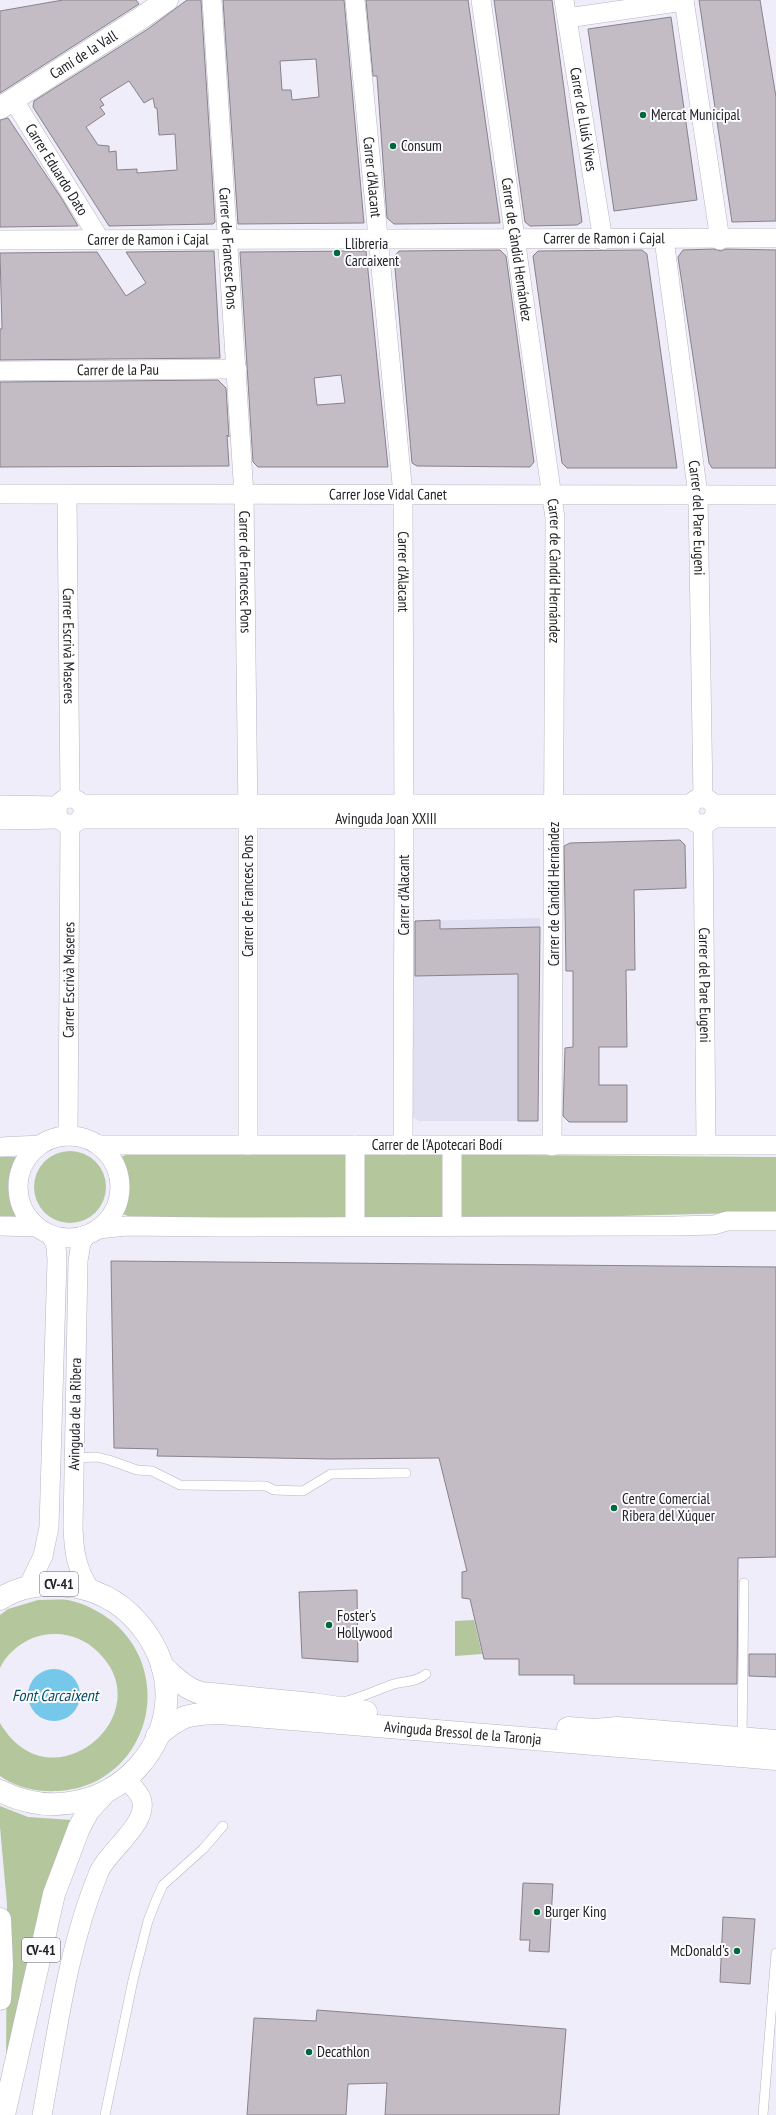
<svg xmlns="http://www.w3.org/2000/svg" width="776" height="2115" viewBox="0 0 776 2115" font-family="'PT Sans Narrow',sans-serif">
<rect width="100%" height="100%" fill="#eeedf9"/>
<path fill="#e1dff2" d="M540 918 538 1121H418L413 1117 414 921Z"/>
<g fill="#b3c69c">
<circle cx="70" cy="1187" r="36"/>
<path d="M126 1155H524L776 1157V1214L737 1213 580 1217 133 1218 123 1214C121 1208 126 1202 126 1196 128 1182 124 1171 118 1158Z"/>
<path d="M0 1157H18C11 1178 10 1195 17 1216H0Z"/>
<path d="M38 1600C48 1600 59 1599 68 1600 84 1603 100 1612 112 1621 179 1677 146 1786 58 1791 37 1792 17 1788 0 1776V1723C51 1810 164 1713 97 1651 86 1640 69 1633 53 1634 31 1634 9 1649 0 1668V1615L8 1609Z"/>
<path d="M474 1620 482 1654 455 1656V1621Z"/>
<path d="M0 1806 28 1817 72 1820 6 2069 7 1904 0 1827Z"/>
</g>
<circle fill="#76c8ea" cx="54" cy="1695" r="26"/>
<g fill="#c4bcc5" stroke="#8a828b" fill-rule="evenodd">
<path d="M63 0H136L139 4 0 93V11Z"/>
<path d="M187 0H201L215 222 213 224 109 226 33 107 34 101 148 29ZM129 81 144 103 153 98 155 108H157L159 135 175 134 177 170 137 173V169L117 170 116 151 109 152V146L98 145 86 127 105 114 100 107 104 105 100 99Z"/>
<path d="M223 0H344L364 223 238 224ZM316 59 319 97 292 100 291 90H282L280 61Z"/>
<path d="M366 0H468L500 223 394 224 387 218 377 76H373Z"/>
<path d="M494 0H552L582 222 577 225 530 226 525 222Z"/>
<path d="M699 0H760L776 97V221L732 222Z"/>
<path d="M671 17 697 200 614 211 588 29Z"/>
<path d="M8 118 62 199 78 226 0 227V120Z"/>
<path d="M714 249 721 251 726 249 776 250V468H712L709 463 678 257 683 250Z"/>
<path d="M500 250 506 256 534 462 530 467 417 466 412 463 394 257 399 251Z"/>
<path d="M642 250 647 254 677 468H567L562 463 533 256 538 251Z"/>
<path d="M214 251 220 358 0 360V329H2L0 253 97 252 126 296 146 283 126 252Z"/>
<path d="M366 251 388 467H258L253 462 240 252ZM341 375 345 403 317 405 314 378Z"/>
<path d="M218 380 226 388 229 437 227 435 229 466 0 467V382Z"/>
<path d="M680 840 685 845 686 888 634 890 635 970H626L627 1047H599V1085H627V1122H569L563 1116 565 1048 573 1047V971H566L564 846 570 843Z"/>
<path d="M440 920V929L540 927 538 1121H518V974L415 976V921Z"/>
<path d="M111 1261 776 1267V1557L738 1558 737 1684H574V1675H519V1659H484L470 1599 462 1598V1572L467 1571 439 1458 330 1459 157 1456 158 1449 114 1448Z"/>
<path d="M357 1590 358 1662 302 1658 299 1592Z"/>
<path d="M749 1654H776V1677L749 1676Z"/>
<path d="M523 1883 553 1884 549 1952 529 1951 530 1940H520Z"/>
<path d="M723 1917 755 1919 750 1984 720 1982Z"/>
<path d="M317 2010 566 2029 559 2115H385L387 2083 348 2084 346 2115H247L254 2018 316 2021Z"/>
</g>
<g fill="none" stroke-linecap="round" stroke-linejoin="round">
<g stroke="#b7b6c1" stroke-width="10">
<g id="lane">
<path d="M74 1458 97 1457 109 1460 137 1470 152 1471 180 1485 266 1486 274 1490 303 1491 331 1474 406 1473"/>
<path d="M343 1702C361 1698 376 1690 394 1684 405 1681 417 1682 426 1674"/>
<path d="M742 1738 744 1583"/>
<path d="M105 2115 133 1980 148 1921 157 1898 163 1885 203 1849 223 1826"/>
<path d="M763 2115 776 1953"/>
</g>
</g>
<g stroke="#b7b6c1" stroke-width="20">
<g id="street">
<path id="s1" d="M212 0 244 495 248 819V1145"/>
<path id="s2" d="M355 0 403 494 404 838 403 1145"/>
<path id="s3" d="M481 0 555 518 552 1146"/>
<path id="s4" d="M564 0 603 240"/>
<path d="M684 0 720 240"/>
<path d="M567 18 684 1"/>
<path id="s5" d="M13 99 100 240"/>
<path id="s6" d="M664 239 698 495 703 798"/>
<path id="s7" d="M0 240 776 238"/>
<path id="s8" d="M0 371 237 369"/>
<path id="s9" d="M0 494 776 495"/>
<path id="s10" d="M67 495 70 798"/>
<circle cx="70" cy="811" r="13"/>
<circle cx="702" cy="811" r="13"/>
<path d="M81 804H692"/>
<path d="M713 804H776"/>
<path d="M0 805 58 806"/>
<path d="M713 818H776"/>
<path id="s11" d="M80 819H692"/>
<path d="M0 820 59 819"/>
<path id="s12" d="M703 824 706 1145"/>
<path id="s13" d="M68 1136 70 825"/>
<circle cx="69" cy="1187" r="51"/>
<path id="s14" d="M98 1145H776"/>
<path d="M355 1145V1226"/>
<path d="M452 1146V1226"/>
<path d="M0 1147 40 1145"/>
<path d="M0 1226 37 1227"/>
<path d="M98 1229 127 1226 218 1227 676 1226 714 1225 727 1221H776"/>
<path d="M86 1235 81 1243 78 1261 73 1527C74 1553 76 1567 90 1590"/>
<path d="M28 1587 43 1556 49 1527 57 1260 56 1246 51 1235"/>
<path d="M42 2115C57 2034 67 1949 99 1872 108 1850 153 1821 140 1796 136 1790 131 1784 127 1779"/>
</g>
</g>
<g stroke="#b7b6c1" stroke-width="23">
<g id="secondary">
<path id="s15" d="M0 108 141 18 167 0"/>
</g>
</g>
<g stroke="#b7b6c1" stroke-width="23">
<g id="primary">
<path d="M0 1599C22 1584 51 1583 76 1587 104 1592 127 1607 144 1630 214 1725 108 1844 0 1791"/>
<path d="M162 1666C174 1676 185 1689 201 1693L313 1704 366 1712"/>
<path d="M568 1728 594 1730 617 1728 776 1741"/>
<path id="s16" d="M157 1736C182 1715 187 1714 219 1713L776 1759"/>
<path d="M0 1919 2 1965 0 1999"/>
<path d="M4 2115 54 1894 79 1828 88 1811 103 1795"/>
</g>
</g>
<use href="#lane" stroke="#fff" stroke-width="9"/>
<use href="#street" stroke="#fff" stroke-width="19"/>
<use href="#secondary" stroke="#fff" stroke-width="22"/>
<use href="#primary" stroke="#fff" stroke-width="22"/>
</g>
<g fill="#00683e" stroke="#fcfbfe" stroke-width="1.5">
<circle cx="643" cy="115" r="4"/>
<circle cx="393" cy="146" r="4"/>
<circle cx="337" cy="253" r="4"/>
<circle cx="614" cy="1508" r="4"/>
<circle cx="329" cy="1625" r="4"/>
<circle cx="537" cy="1912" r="4"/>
<circle cx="737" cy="1951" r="4"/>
<circle cx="309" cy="2052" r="4"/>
</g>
<g text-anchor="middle" stroke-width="4" stroke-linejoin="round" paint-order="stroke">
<g fill="#fcfbfe" stroke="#636367" stroke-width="1">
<rect x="40" y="1572" width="38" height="24" rx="3"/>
<rect x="22" y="1938" width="38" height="24" rx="3"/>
</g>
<g font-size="14" font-weight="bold" fill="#222226">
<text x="59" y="1589">CV-41</text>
<text x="41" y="1955">CV-41</text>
</g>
<g font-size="15" fill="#222226" stroke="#fcfbfe">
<text dy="5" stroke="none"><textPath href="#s15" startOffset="99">Camí de la Vall</textPath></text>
<text dy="5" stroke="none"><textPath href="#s4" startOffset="121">Carrer de Lluís Vives</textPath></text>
<text dy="5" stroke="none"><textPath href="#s5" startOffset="83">Carrer Eduardo Dato</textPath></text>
<text dy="5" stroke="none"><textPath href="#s2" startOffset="178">Carrer d'Alacant</textPath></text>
<text dy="5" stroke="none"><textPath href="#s7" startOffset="604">Carrer de Ramon i Cajal</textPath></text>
<text dy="5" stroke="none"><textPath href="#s7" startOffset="148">Carrer de Ramon i Cajal</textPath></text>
<text dy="5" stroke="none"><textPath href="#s1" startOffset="249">Carrer de Francesc Pons</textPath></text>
<text dy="5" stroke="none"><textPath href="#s3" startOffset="252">Carrer de Càndid Hernández</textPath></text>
<text dy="5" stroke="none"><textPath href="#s8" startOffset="118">Carrer de la Pau</textPath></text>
<text dy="5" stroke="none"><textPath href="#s9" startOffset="388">Carrer Jose Vidal Canet</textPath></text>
<text dy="5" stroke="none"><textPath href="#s6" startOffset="281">Carrer del Pare Eugeni</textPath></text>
<text dy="5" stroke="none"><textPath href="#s2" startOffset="574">Carrer d'Alacant</textPath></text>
<text dy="5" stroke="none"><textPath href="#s3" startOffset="576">Carrer de Càndid Hernández</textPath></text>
<text dy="5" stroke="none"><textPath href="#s1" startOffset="573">Carrer de Francesc Pons</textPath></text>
<text dy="5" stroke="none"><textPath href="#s10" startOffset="151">Carrer Escrivà Maseres</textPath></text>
<text dy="5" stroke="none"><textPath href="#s11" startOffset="306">Avinguda Joan XXIII</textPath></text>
<text transform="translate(554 894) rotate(-90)" y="5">Carrer de Càndid Hernández</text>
<text transform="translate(404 895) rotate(-90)" y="5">Carrer d'Alacant</text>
<text transform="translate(248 896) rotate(-90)" y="5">Carrer de Francesc Pons</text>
<text dy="5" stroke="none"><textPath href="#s13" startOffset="156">Carrer Escrivà Maseres</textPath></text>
<text dy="5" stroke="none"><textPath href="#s12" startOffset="161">Carrer del Pare Eugeni</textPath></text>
<text dy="5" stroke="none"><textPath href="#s14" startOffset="339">Carrer de l'Apotecari Bodí</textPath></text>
<text transform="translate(75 1414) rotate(-89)" y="5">Avinguda de la Ribera</text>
<text dy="5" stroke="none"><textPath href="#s16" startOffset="313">Avinguda Bressol de la Taronja</textPath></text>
</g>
<g font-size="15" fill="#222226" stroke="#fcfbfe" text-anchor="start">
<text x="651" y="120">Mercat Municipal</text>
<text x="401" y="151">Consum</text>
<text x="345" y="249">Llibreria<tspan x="345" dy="17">Carcaixent</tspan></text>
<text x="622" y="1504">Centre Comercial<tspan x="622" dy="17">Ribera del Xúquer</tspan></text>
<text x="337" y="1621">Foster's<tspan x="337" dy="17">Hollywood</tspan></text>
<text x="545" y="1917">Burger King</text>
<text x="729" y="1956" text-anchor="end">McDonald's</text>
<text x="317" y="2057">Decathlon</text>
</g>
<g font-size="16" font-style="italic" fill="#024c63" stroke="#fcfbfe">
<text x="55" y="1701">Font Carcaixent</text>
</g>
</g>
</svg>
